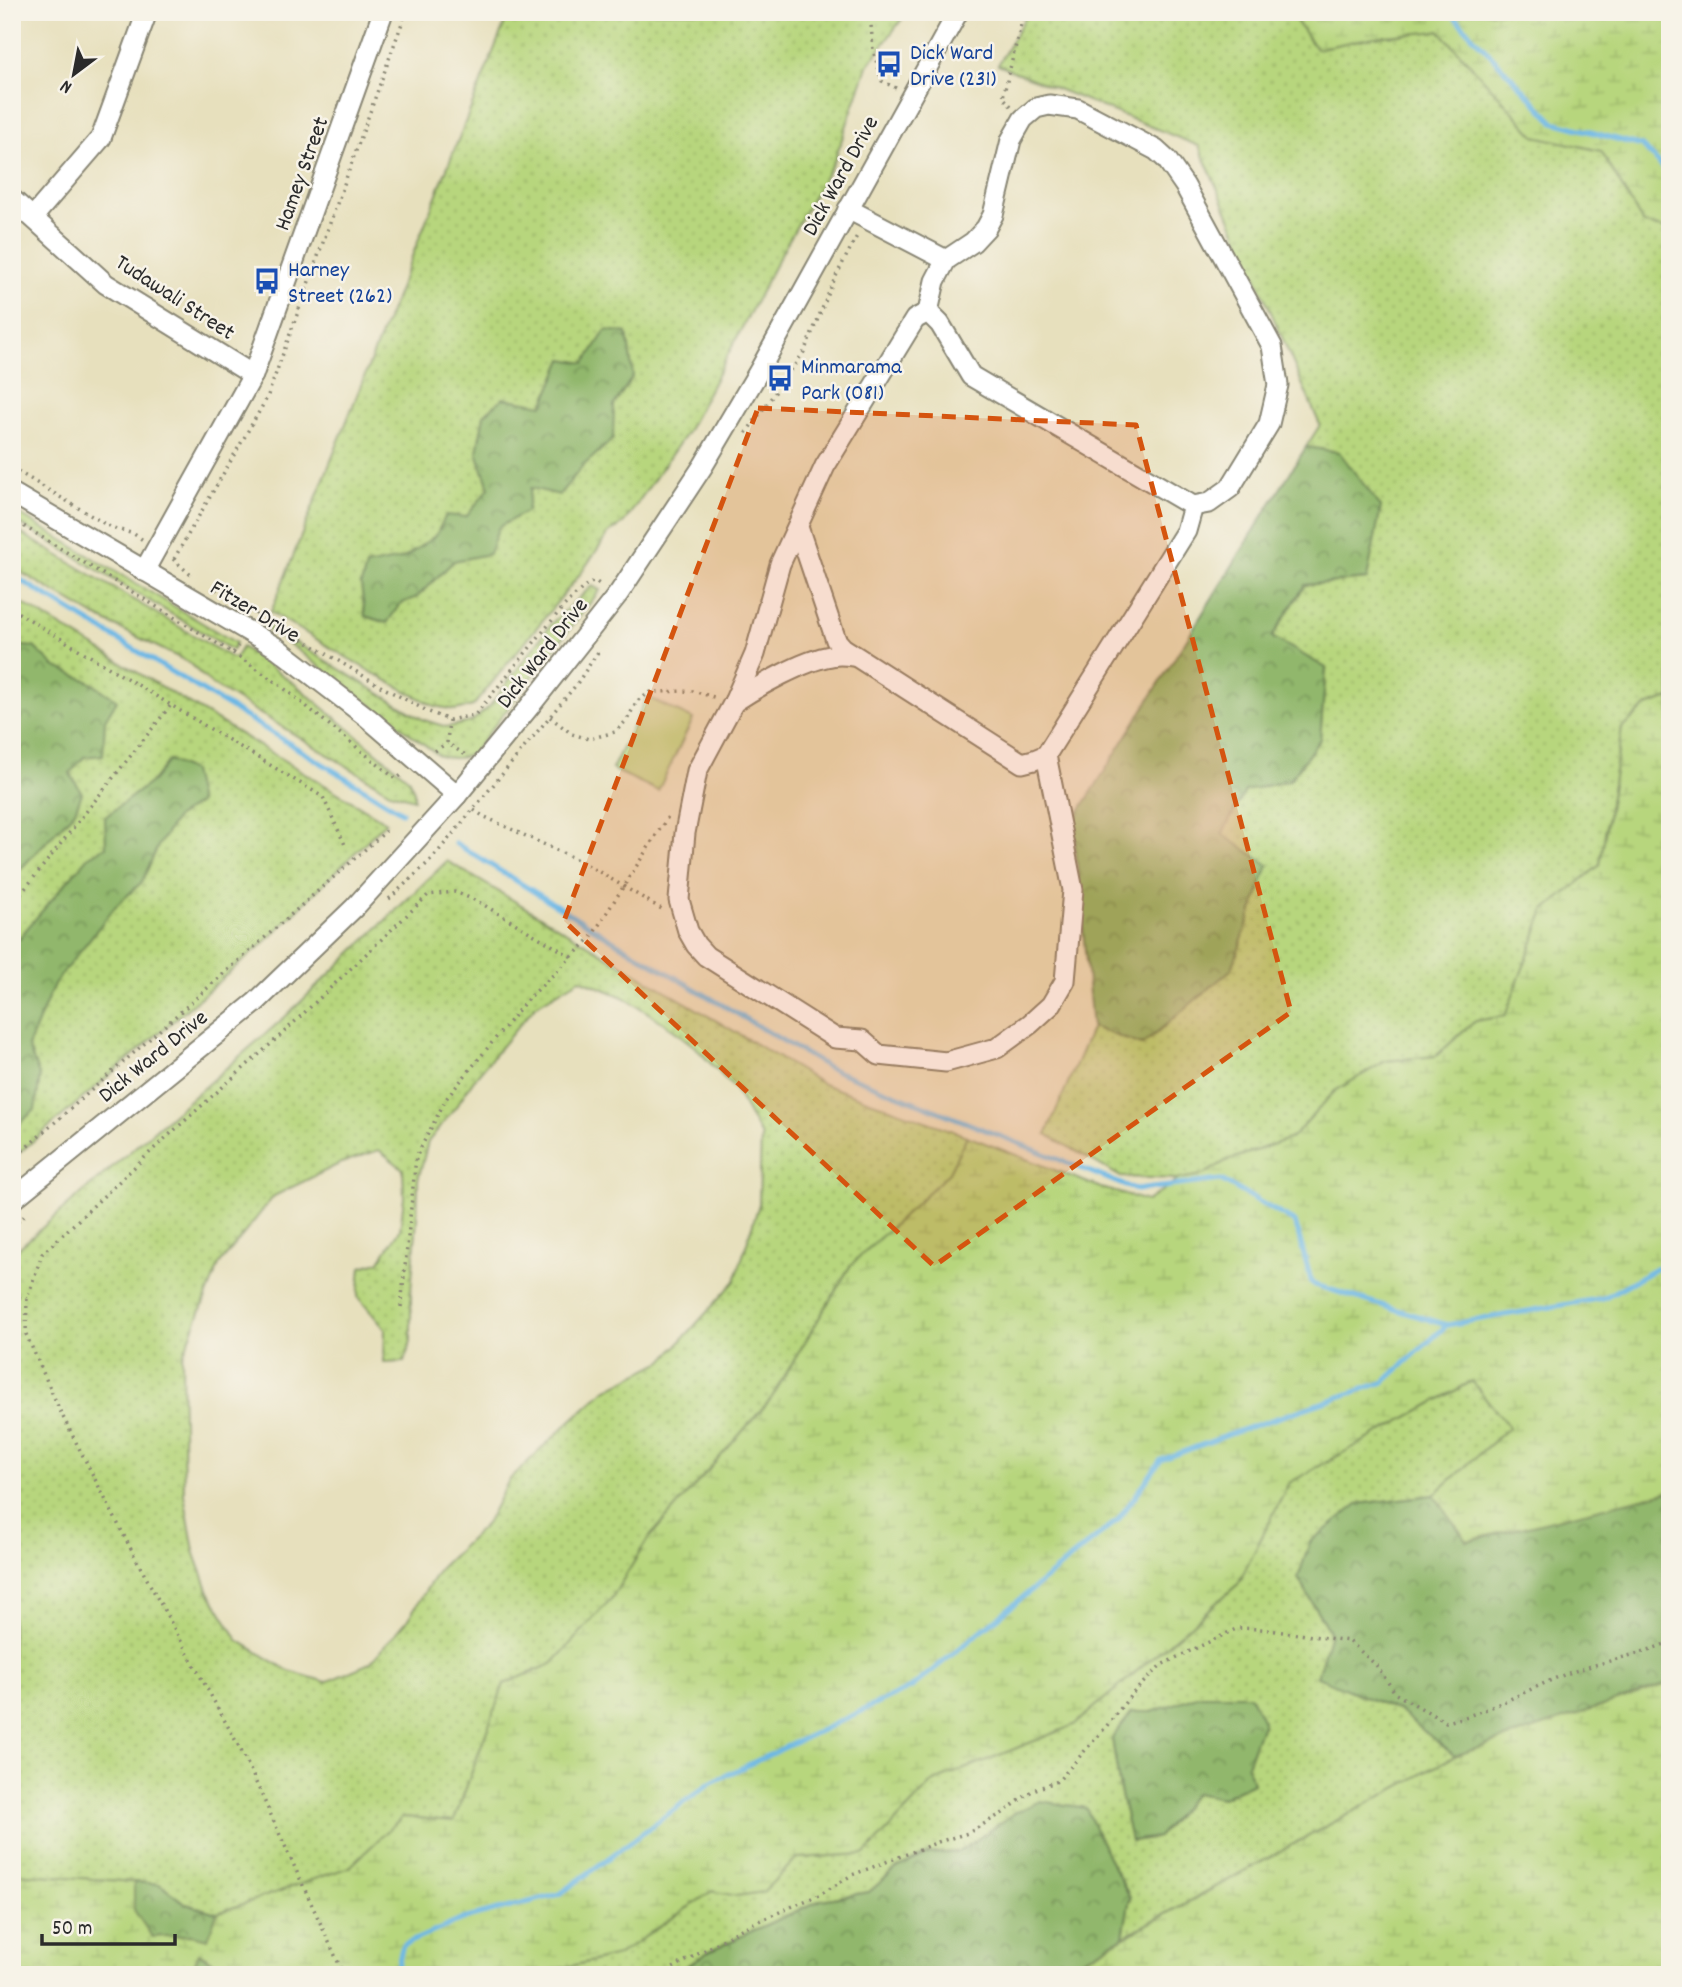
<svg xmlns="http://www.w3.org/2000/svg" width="1682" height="1987" viewBox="0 0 1682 1987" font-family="Dekko,sans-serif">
<defs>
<pattern id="grass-dots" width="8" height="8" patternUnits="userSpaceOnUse" patternTransform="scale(1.75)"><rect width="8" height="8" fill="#b7d67d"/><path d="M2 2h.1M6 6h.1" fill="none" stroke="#9eb86c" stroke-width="1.8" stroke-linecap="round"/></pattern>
<pattern id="forest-crowns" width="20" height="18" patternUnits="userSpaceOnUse" patternTransform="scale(1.75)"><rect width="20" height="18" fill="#91b76c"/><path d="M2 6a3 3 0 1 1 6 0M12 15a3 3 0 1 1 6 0" fill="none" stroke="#779559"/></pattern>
<pattern id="wetland-marsh" width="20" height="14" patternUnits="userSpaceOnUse" patternTransform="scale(1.75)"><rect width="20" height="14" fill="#b7d67d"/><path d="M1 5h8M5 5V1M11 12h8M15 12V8" fill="none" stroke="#9eb86c"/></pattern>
</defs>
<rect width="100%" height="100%" fill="#f7f3e8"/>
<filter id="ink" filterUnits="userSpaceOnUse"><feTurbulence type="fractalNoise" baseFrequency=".0143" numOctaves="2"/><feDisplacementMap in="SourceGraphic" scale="14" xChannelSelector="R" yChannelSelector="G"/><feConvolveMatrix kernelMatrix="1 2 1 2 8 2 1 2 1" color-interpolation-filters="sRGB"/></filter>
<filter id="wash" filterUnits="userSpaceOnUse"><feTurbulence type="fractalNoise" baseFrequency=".00686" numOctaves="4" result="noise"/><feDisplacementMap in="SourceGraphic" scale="28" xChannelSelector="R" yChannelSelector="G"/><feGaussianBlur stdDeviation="1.57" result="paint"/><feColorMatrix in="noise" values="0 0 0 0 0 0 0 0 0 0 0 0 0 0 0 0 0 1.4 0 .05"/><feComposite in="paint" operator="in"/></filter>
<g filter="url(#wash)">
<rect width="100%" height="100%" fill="#e7e0bd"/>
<g fill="url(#grass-dots)" stroke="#718054" stroke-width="2" fill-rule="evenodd">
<path d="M509 12H907L867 67 835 159 782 252 687 432 623 524 609 533 581 573 473 706 455 710 434 706 371 672 271 612Z"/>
<path d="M1028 12H1290L1316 49 1373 37 1440 31 1535 135 1601 151 1643 223 1670 230V587L1666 589 1670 612V698L1647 706 1622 728 1600 865 1545 910 1505 1017 1475 1022 1436 1056 1386 1061 1335 1091 1292 1138 1226 1161 1203 1175 1179 1179 1121 1177 1046 1134 1092 1027 1142 1045 1222 834 1245 791 1290 780 1320 739 1326 668 1272 637 1305 585 1367 579 1339 452 1306 447 1320 425 1199 146 998 65Z"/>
<path d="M12 510 236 643 232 650 12 519Z"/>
<path d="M12 528 232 658 236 657 242 647 296 685 408 778 414 791V799L390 792 211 684 188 662 95 616 12 567Z"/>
<path d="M592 586 600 590 473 753C461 759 452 759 440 756L284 640 257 623 258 620 424 720 447 727 471 722 489 707 552 623Z"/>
<path d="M12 597 386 822 265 942 12 1159Z"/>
<path d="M447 861 823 1084 967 1136 948 1174 851 1265 771 1399 648 1539 612 1598 552 1664 504 1684 454 1821 402 1817 350 1867 217 1913 186 1904 159 1884 12 1873V1254L285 1017ZM580 979 623 997 667 1025 695 1047 735 1089 761 1136 759 1204 735 1281 663 1361 605 1390 564 1427 509 1480 486 1524 440 1568 406 1622 370 1663 326 1682 289 1671 238 1640 209 1592 194 1551 184 1494 182 1357 219 1265 274 1196 341 1163 379 1150 403 1169 404 1197 400 1230 379 1262 361 1267 358 1297 385 1329 384 1363 404 1362 411 1341V1291L417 1219 418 1180 428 1142 455 1108 475 1078 535 1006Z"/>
<path d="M1473 1381 1509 1427 1434 1495 1358 1504 1298 1578 1330 1633 1318 1677 1399 1711 1455 1756 1123 1937 1130 1897 1108 1857 1016 1812 959 1852 927 1854 897 1868 869 1892 821 1900 748 1933 707 1953 672 1975H532L618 1955 712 1891C762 1901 763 1891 797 1858L865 1854 934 1781 1074 1725 1238 1584 1289 1483ZM1152 1712 1263 1721 1247 1765 1253 1783 1222 1798 1195 1793 1158 1837 1132 1841 1120 1790 1112 1738 1132 1713Z"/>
</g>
<g fill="url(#forest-crowns)" stroke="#5e714c" stroke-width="2">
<path d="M606 330 627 333 633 376 614 405 613 439 582 467 559 495 531 488 527 511 499 527 489 554 454 561 417 597 400 604 387 623 365 616 361 585 366 566 404 558 436 535 446 515 466 517 489 488 477 452 484 415 503 398 543 405 563 359 585 363Z"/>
<path d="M1306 447 1339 452 1381 507 1367 579 1305 585 1272 637 1326 668 1320 739 1290 780 1245 791 1222 834 1268 865 1232 969 1142 1045 1092 1027 1073 822Z"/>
<path d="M12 645 34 647 54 666 88 681 117 700 105 720 103 755 84 757 70 773 82 793 75 811 12 878Z"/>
<path d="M169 760 192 771 199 803 177 817 158 846 142 882 115 907 54 984 28 1047 40 1077 35 1110 20 1123 12 1135V946L89 856 106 847 105 817 152 781Z"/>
<path d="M1670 1489V1683L1455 1756 1399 1711 1317 1677 1330 1633 1298 1578 1310 1542 1358 1504 1434 1495 1467 1541Z"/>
<path d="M1199 1695H1250L1263 1721 1247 1765 1253 1783 1222 1798 1195 1793 1158 1837 1131 1841 1120 1790 1112 1738 1132 1712H1152Z"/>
<path d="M1040 1801 1086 1808 1108 1857 1130 1897 1123 1937 1055 1975H672L707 1953 748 1933 821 1900 869 1892 897 1868 927 1854 959 1852 1016 1812Z"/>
<path d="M134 1882 159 1884 186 1904 217 1913 208 1939 191 1935 152 1937 134 1910Z"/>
<path d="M198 1953 233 1975H190Z"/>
</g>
<g fill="url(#wetland-marsh)" stroke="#718054" stroke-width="2">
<path d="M1290 12H1670V230L1643 223 1601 151 1535 136 1440 31 1374 37 1316 49Z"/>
<path d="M1670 698V1491L1467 1541 1434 1495 1509 1427 1472 1381 1289 1483 1238 1584 1074 1725 934 1781 865 1854 797 1858 763 1892 737 1896 712 1891 618 1955 532 1975H299L294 1971 280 1975H233L199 1953 190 1975H12V1873L134 1882V1910L152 1937 191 1935 208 1939 217 1913 350 1867 402 1817 454 1821 504 1684 552 1664 612 1598 648 1539 771 1399 851 1265 948 1174 967 1136 1101 1188 1147 1201 1179 1179 1203 1175 1226 1161 1292 1138 1335 1091 1386 1061 1436 1056 1475 1021 1505 1016 1545 910 1600 865 1622 728 1647 706Z"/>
<path d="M1670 1683V1975H1055L1455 1756Z"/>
</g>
<path fill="#b7d67d" stroke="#718054" stroke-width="2" d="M647 697 693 719 658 791 612 769Z"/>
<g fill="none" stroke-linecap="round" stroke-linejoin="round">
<g stroke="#6cb7e5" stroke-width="5">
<path d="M1450 12 1554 122 1642 146 1670 175"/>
<path d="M12 575 402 812"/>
<path d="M455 843 619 944 829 1068 1136 1190 1221 1180 1295 1222 1312 1284 1447 1325"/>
<path d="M395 1975 403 1945 463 1919 560 1894 710 1783 912 1687 1118 1520 1161 1460 1244 1429 1384 1382 1447 1325 1603 1298 1670 1261"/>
</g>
</g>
</g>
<g filter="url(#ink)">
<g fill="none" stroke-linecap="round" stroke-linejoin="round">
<g stroke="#898674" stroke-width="23">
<g id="minor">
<path d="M12 199 106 284 253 375"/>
<path d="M848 209 946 260"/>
<path d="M33 217 101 138 147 12"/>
<path d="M928 312 935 281 946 260 973 242 986 228 993 215 1011 140 1023 119 1036 108 1049 105 1078 109 1156 150 1167 160 1185 186 1272 346 1278 385 1269 424 1230 488 1209 503 1193 506 971 376 940 324 928 312 915 319 825 466 780 564 755 654 734 702 697 771 685 833 679 900 688 931 696 945 706 956 835 1038 862 1040 879 1055 946 1062 997 1048 1030 1024 1051 1005 1065 981 1073 890 1046 755"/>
<path d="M12 493 277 648 368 718 457 795"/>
<path d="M798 527 836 640 843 648 1022 763 1034 760 1046 755 1186 531 1193 506"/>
<path d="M144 571 253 375 383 12"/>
<path d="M734 702C757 687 804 660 831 656 839 654 846 655 853 656"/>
<path d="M12 1200 255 1003 355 907 457 795 530 706 619 593 703 466 759 371 958 12"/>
</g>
</g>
<g stroke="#898674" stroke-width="3.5" stroke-dasharray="2 5" stroke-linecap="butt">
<path d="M864 12 870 24"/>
<path d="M870 12 873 50 882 81 896 88"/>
<path d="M1011 106 1003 97 1024 12"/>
<path d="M746 433 804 352 835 278 858 234"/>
<path d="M12 468 110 527 134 534 143 540"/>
<path d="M12 519 233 653 238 646"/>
<path d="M173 559 191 575"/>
<path d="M174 559 267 398 406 12"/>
<path d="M216 589 257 612"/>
<path d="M12 609 323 797 346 847"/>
<path d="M255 615 257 612 382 687 429 712 449 720 475 715 563 607 585 586 595 581 602 586"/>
<path d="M233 653 280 685 396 779 403 774"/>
<path d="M550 717 572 734 589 739 615 732 627 720 637 701 651 692 693 691 717 698"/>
<path d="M449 720 447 743 467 756"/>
<path d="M435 751 447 743"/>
<path d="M474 810 483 816 584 863 665 911"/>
<path d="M389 899 432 859 576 685 598 652"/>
<path d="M12 905 171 705"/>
<path d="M12 1160 386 831"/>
<path d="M12 1226 27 1214"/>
<path d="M12 1296 27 1299"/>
<path d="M401 1307 416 1157 446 1099 525 1002 590 939 669 815"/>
<path d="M342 1971 352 1975"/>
<path d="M344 1975 243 1754 136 1559 61 1413 26 1334 27 1299 42 1254 160 1143 283 1033 428 895 455 892 477 901 572 957"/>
<path d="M661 1975 745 1927 821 1894 852 1875 938 1842 968 1833 1003 1813 1033 1790 1058 1781 1105 1728 1131 1695 1161 1665 1238 1628 1261 1629 1349 1641 1376 1665 1396 1694 1446 1722C1487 1713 1526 1690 1566 1674 1600 1662 1636 1656 1670 1642"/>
</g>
<use href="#minor" stroke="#fff" stroke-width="19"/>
</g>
</g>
<path fill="#d5540f" fill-opacity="0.2" stroke="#d5540f" stroke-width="5" stroke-dasharray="14 9" stroke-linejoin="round" d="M758 408 1136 425 1291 1012 934 1266 564 921Z"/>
<defs>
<g id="bus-bare" transform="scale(2.1)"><path d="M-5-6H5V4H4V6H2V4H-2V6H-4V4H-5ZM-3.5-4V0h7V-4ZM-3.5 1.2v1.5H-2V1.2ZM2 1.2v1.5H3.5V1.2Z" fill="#1a4fb4" stroke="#f7f3e8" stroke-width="2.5" paint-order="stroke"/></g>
</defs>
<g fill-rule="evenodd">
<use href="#bus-bare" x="889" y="64"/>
<use href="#bus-bare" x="267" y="281"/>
<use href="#bus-bare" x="780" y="378"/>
</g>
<g text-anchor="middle" stroke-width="5" stroke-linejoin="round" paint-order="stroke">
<g font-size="23" fill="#164399" stroke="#f7f3e8" text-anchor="start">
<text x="910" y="59">Dick Ward<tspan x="910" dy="26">Drive (231)</tspan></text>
<text x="288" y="276">Harney<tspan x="288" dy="26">Street (262)</tspan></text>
<text x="801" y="373">Minmarama<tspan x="801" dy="26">Park (081)</tspan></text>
</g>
<g font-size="23" fill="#2b2b2b" stroke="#f7f3e8">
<text transform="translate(300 173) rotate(-70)" y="8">Hamey Street</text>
<text transform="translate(839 175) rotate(-61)" y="8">Dick Ward Drive</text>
<text transform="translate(176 296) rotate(33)" y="8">Tudawali Street</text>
<text transform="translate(256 610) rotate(31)" y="8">Fitzer Drive</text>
<text transform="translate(541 652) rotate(-52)" y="8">Dick Ward Drive</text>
<text transform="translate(152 1055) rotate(-39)" y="8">Dick Ward Drive</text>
</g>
</g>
<rect width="1682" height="1987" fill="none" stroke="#f7f3e8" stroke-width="42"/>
<g transform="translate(74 74) rotate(212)" stroke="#f7f3e8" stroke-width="5" paint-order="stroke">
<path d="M0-5L12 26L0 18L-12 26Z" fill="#2b2b2b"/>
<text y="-10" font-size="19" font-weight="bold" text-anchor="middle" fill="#2b2b2b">N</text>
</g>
<path d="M42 1934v10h133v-10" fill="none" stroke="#2b2b2b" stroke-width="3.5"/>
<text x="52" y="1934" font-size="21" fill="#2b2b2b" stroke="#f7f3e8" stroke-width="5" paint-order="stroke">50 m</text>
</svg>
